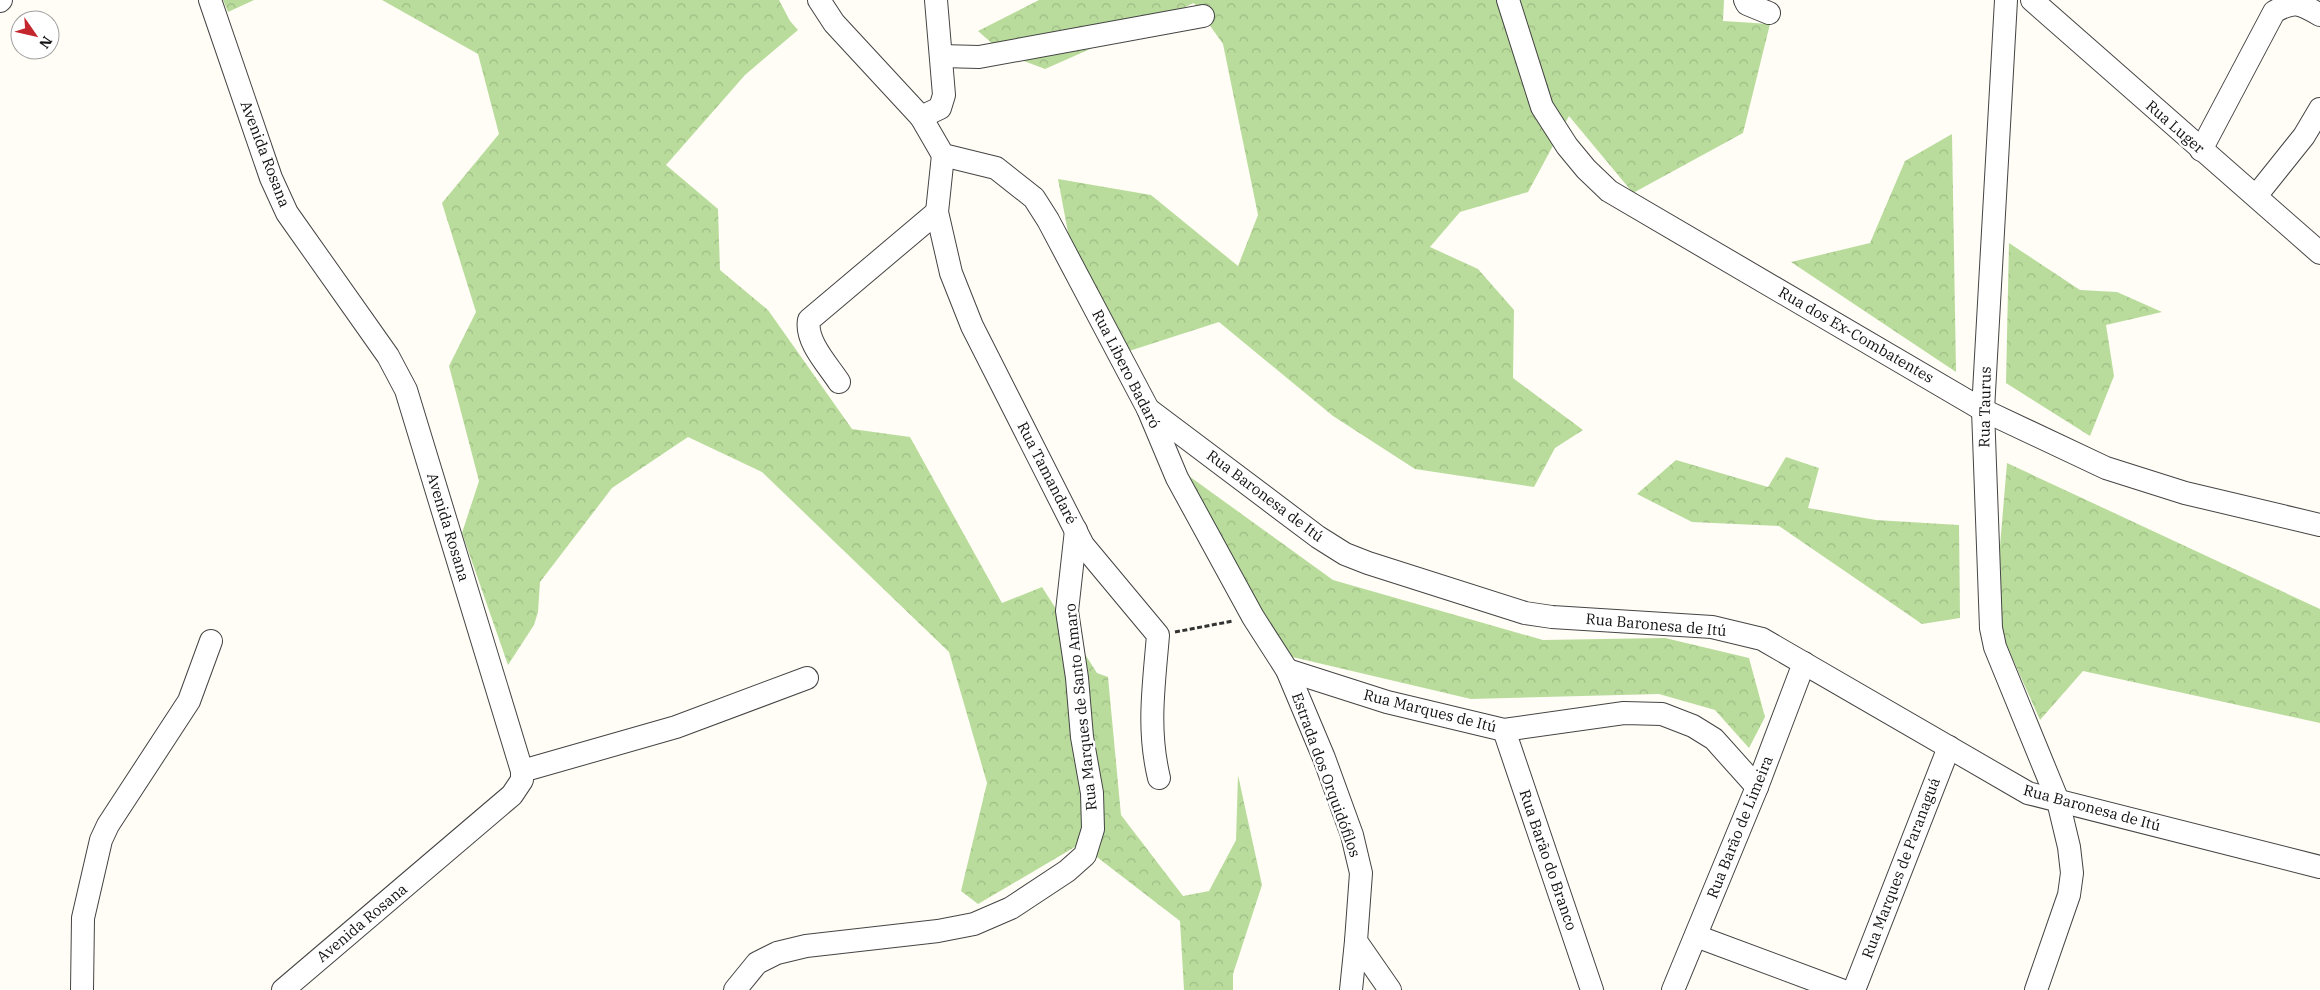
<svg xmlns="http://www.w3.org/2000/svg" width="2320" height="990" viewBox="0 0 2320 990" font-family="'IBM Plex Serif',serif">
<defs>
<pattern id="forest-crowns" width="20" height="18" patternUnits="userSpaceOnUse" patternTransform="scale(1.25)"><rect width="20" height="18" fill="#b9dc9c"/><path d="M2 6a3 3 0 1 1 6 0M12 15a3 3 0 1 1 6 0" fill="none" stroke="#9ebc85"/></pattern>
</defs>
<rect width="100%" height="100%" fill="#fffdf5"/>
<g fill="url(#forest-crowns)">
<path d="M223 0H254L228 12Z"/>
<path d="M382 0H779L790 21 798 30 745 75 666 165 718 209 720 270 768 310 852 429 910 437 1002 603 1042 587 1097 673 1108 677 1121 815 1183 896 1209 891 1236 840 1238 775 1262 885 1233 974V990H1184L1180 921 1080 844 978 904 961 891 987 783 949 652 762 472 688 437 612 488 540 582 538 612 534 625 508 665 462 533 479 481 449 366 476 312 442 203 499 134 478 54Z"/>
<path d="M1039 0H1724L1723 21 1770 24 1743 133 1633 193 1569 116 1528 192 1460 212 1430 247 1478 269 1514 310 1513 378 1583 430 1555 448 1534 487 1415 469 1333 416 1219 322 1126 352 1069 238 1058 179 1151 195 1238 266 1258 215 1223 44 1194 3 1045 69 1003 53 978 31Z"/>
<path d="M1952 134 1956 372 1791 262 1870 243 1905 161Z"/>
<path d="M2009 243 2080 290 2117 292 2162 312 2106 325 2114 376 2090 436 2006 383Z"/>
<path d="M1786 457 1819 468 1808 508 1876 520 1959 525 1960 618 1922 624 1779 526 1692 522 1637 494 1676 460 1768 487Z"/>
<path d="M2007 463 2320 609V723L2083 671 2040 720 1994 617Z"/>
<path d="M1182 471 1333 580 1543 640 1665 638 1749 658 1765 717 1749 748 1715 710 1659 694 1471 699 1284 655Z"/>
</g>
<g fill="none" stroke-linecap="round" stroke-linejoin="round">
<g stroke="#444" stroke-width="24">
<g id="minor">
<path d="M210 0 271 178 287 213 388 356 406 390 522 771V780L512 795 283 990"/>
<path d="M819 0 834 23 921 117 943 155 996 168 1034 198 1048 220 1148 409 1177 478 1253 617 1287 670 1324 758 1352 835 1361 873 1356 941 1390 990"/>
<path d="M1508 0 1542 107 1567 146 1586 169 1609 191 1983 410 2106 468 2185 493 2320 525"/>
<path d="M1745 0 1747 4 1769 13"/>
<path d="M2006 0 1983 410 1991 628 1995 647 2058 801 2069 847 2072 873 2069 895 2036 990"/>
<path d="M2032 0 2320 253"/>
<path d="M0 1 1 0"/>
<path d="M941 56 979 57 1203 16"/>
<path d="M921 117 940 108 944 95 936 0"/>
<path d="M2201 150 2274 12C2294 0 2300 3 2320 15"/>
<path d="M943 155 937 212 951 273 972 326 1083 545 1158 635C1154 685 1147 728 1159 778"/>
<path d="M2256 196 2304 136 2320 109"/>
<path d="M839 382C828 365 805 341 809 320L937 212"/>
<path d="M1148 409 1318 537 1345 554 1368 563 1525 613 1552 617 1712 627 1762 639 2028 793 2320 867"/>
<path d="M1287 670 1387 702 1504 730 1624 713 1662 714 1693 726 1714 739 1757 787"/>
<path d="M1504 730 1592 990"/>
<path d="M522 771 676 727 807 678"/>
<path d="M1696 936 1841 990"/>
<path d="M82 990 83 918 101 840 108 825 189 701 211 641"/>
<path d="M735 990 757 963 777 953 806 946 938 931 974 924 1011 908 1067 871 1085 855 1093 829 1092 793 1082 737 1077 678 1067 611 1076 530"/>
<path d="M1351 990 1356 941"/>
<path d="M1673 990 1757 787 1804 663"/>
<path d="M1854 990 1949 747"/>
</g>
</g>
<path stroke="#333" stroke-width="3" stroke-dasharray="5 2.5" stroke-linecap="butt" d="M1175 632 1233 621"/>
<use href="#minor" stroke="#fff" stroke-width="22"/>
</g>
<g text-anchor="middle" stroke-width="5" stroke-linejoin="round" paint-order="stroke">
<g font-size="15" fill="#111" stroke="#fff">
<text transform="translate(2175 127) rotate(41)" y="5">Rua Luger</text>
<text transform="translate(265 154) rotate(69)" y="5">Avenida Rosana</text>
<text transform="translate(1856 335) rotate(30)" y="5">Rua dos Ex-Combatentes</text>
<text transform="translate(1126 369) rotate(63)" y="5">Rua Libero Badaró</text>
<text transform="translate(1985 407) rotate(-89)" y="5">Rua Taurus</text>
<text transform="translate(1047 473) rotate(63)" y="5">Rua Tamandaré</text>
<text transform="translate(1265 496) rotate(37)" y="5">Rua Baronesa de Itú</text>
<text transform="translate(448 527) rotate(73)" y="5">Avenida Rosana</text>
<text transform="translate(1656 625) rotate(5)" y="5">Rua Baronesa de Itú</text>
<text transform="translate(1081 707) rotate(-96)" y="5">Rua Marques de Santo Amaro</text>
<text transform="translate(1430 711) rotate(14)" y="5">Rua Marques de Itú</text>
<text transform="translate(1326 775) rotate(70)" y="5">Estrada dos Orquidófilos</text>
<text transform="translate(2092 808) rotate(15)" y="5">Rua Baronesa de Itú</text>
<text transform="translate(1740 827) rotate(-68)" y="5">Rua Barão de Limeira</text>
<text transform="translate(1548 860) rotate(71)" y="5">Rua Barão do Branco</text>
<text transform="translate(1901 868) rotate(-69)" y="5">Rua Marques de Paranaguá</text>
<text transform="translate(362 923) rotate(-40)" y="5">Avenida Rosana</text>
</g>
</g>
<g transform="translate(35 35) rotate(124)"><circle r="24" fill="#ffffff" stroke="#a0a0a0"/>
<path d="M0-4L9 19L0 12L-9 19Z" fill="#c4262e"/>
<text y="-8" font-size="14" font-weight="bold" text-anchor="middle" fill="#111111">N</text>
</g>
</svg>
